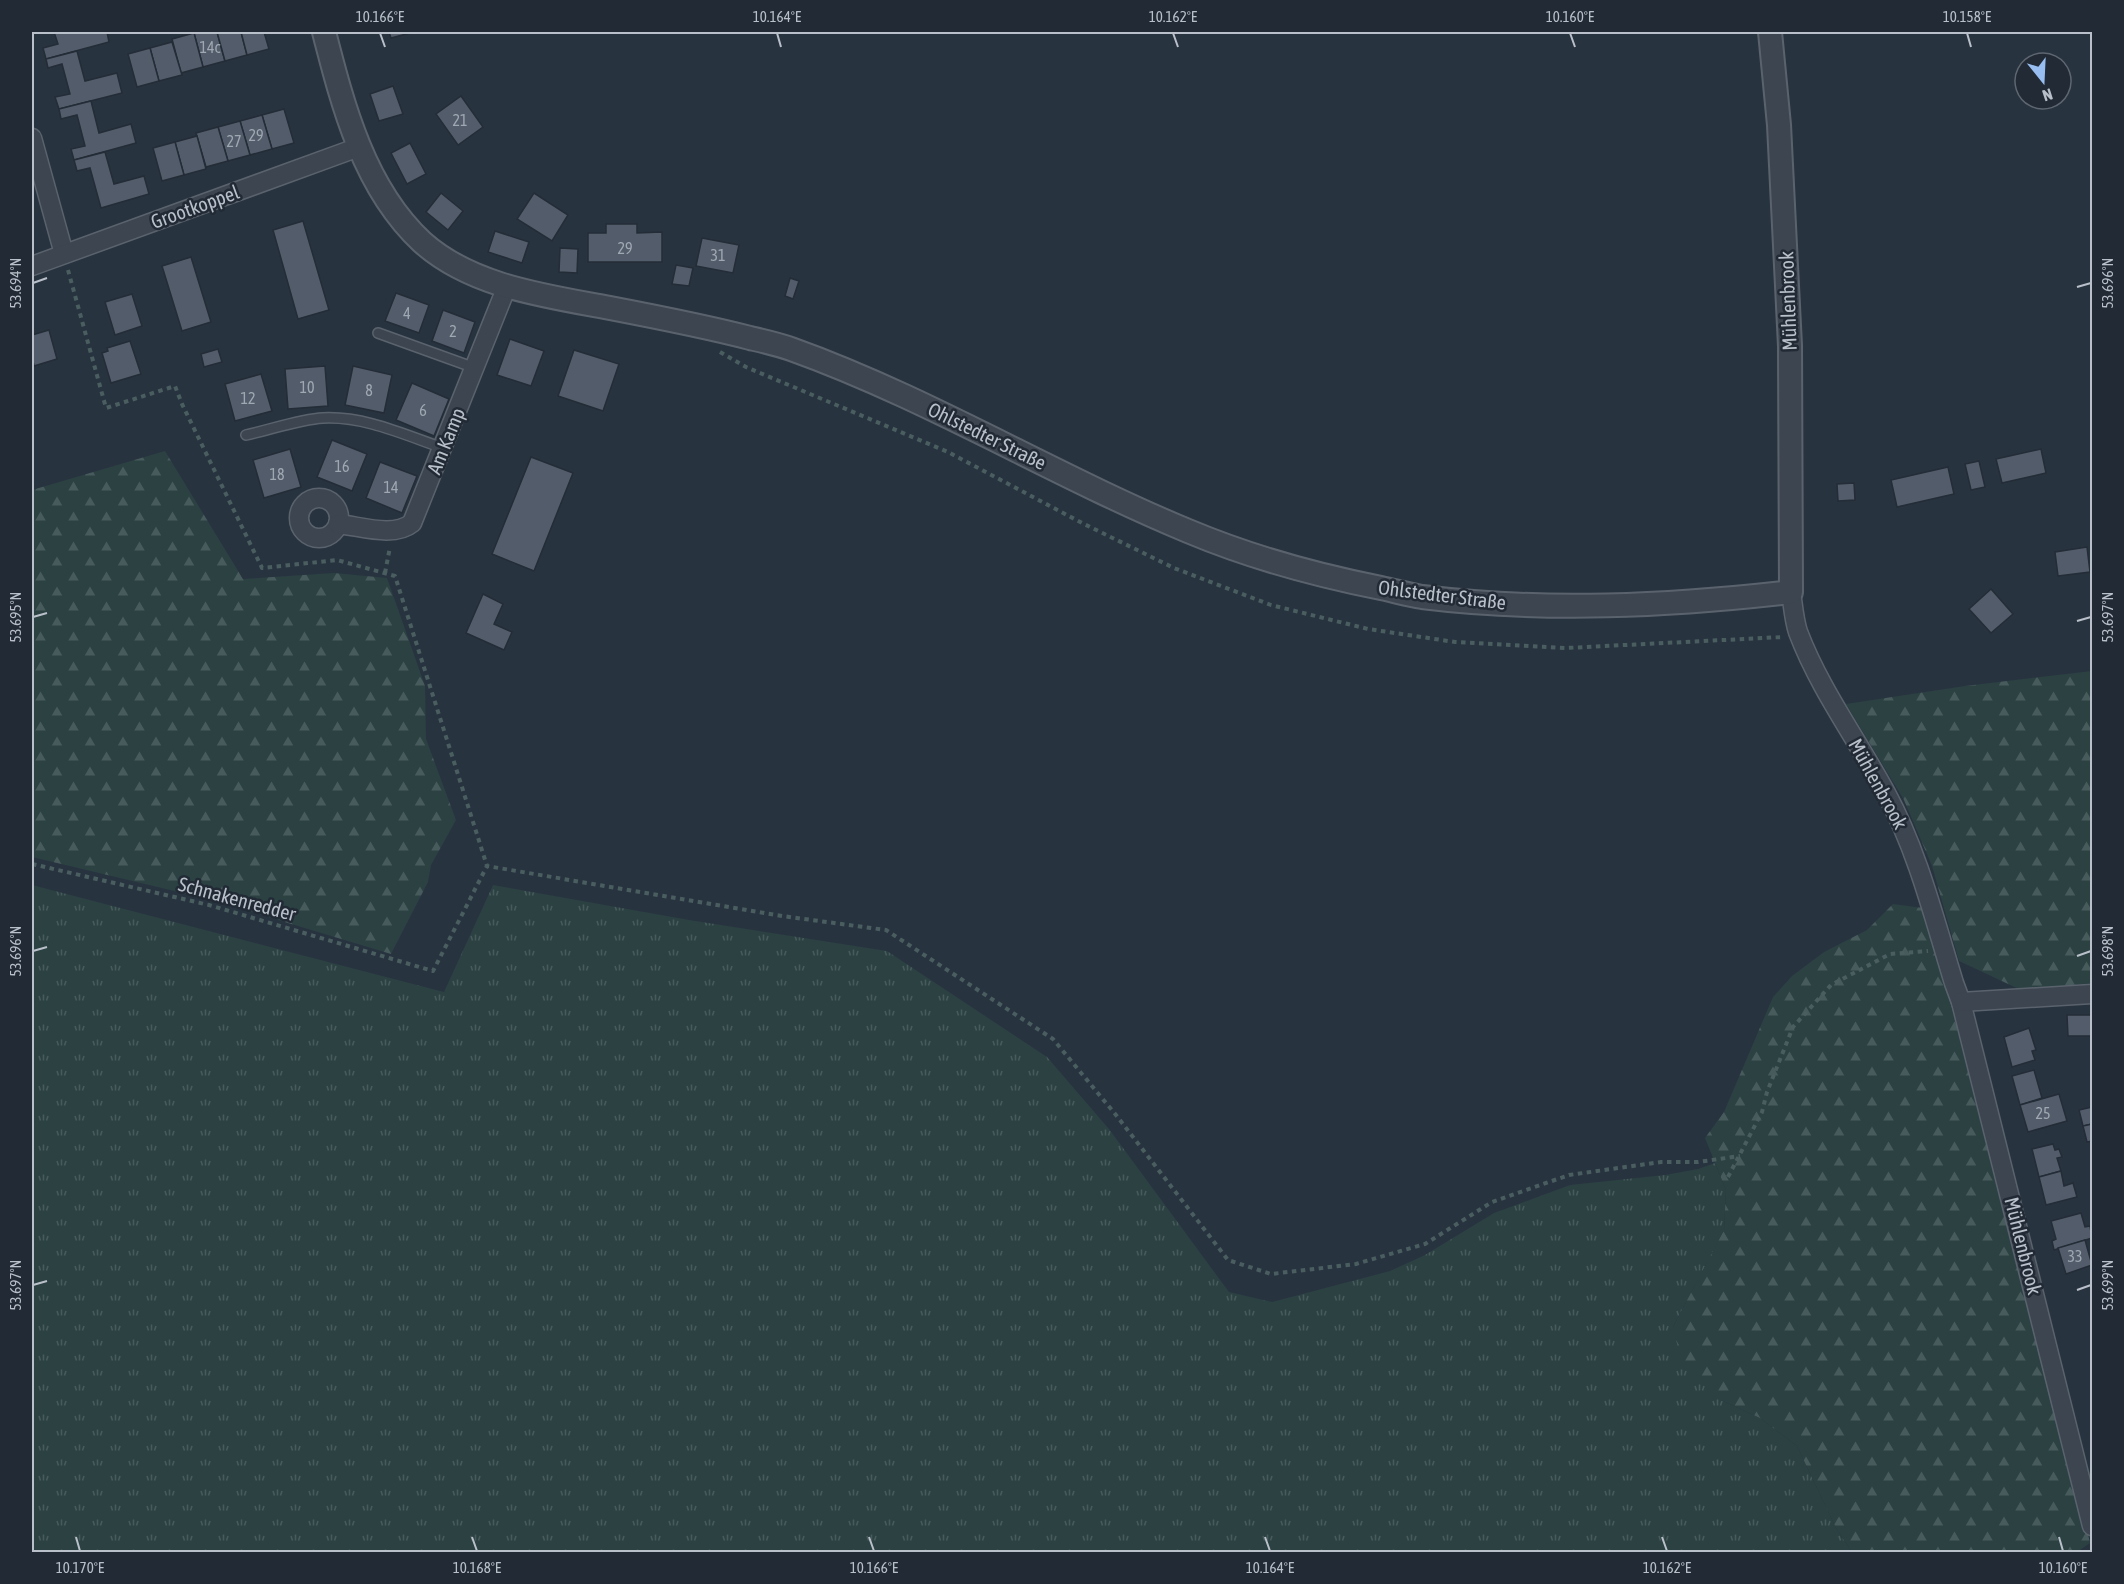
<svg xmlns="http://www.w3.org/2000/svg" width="2124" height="1584" viewBox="0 0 2124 1584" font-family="'Asap Condensed',sans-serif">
<defs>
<pattern id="grass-tufts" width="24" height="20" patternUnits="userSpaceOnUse" patternTransform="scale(1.5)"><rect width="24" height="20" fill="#2b4142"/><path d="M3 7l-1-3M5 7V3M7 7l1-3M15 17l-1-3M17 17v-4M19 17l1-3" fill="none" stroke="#485b5c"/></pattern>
<pattern id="forest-firs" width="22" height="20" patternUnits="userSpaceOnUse" patternTransform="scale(1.5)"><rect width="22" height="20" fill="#2b4142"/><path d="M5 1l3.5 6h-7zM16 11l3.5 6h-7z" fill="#485b5c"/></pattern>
</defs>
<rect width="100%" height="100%" fill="#283340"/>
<path fill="url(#grass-tufts)" d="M32 885 444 992 493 885 689 920 887 951 1047 1057 1109 1129 1229 1292 1272 1302 1390 1271 1425 1255 1494 1213 1570 1185 1665 1175 1698 1169 1715 1163 1726 1190 1724 1231 1673 1327 1721 1400 1760 1418 1797 1446 1836 1528 1852 1552H32Z"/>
<g fill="url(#forest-firs)">
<path d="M165 451 243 579 334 573 387 578 425 686 426 739 456 820 431 865 428 882 391 954 212 900 32 857V490Z"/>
<path d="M2092 671V983L2021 990 1959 961 1932 866 1904 800 1846 704 1965 686Z"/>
<path d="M1893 904 1923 908 1946 935 2039 1319 2090 1543 2077 1552H1852L1836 1528 1797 1446 1760 1418 1721 1400 1683 1365 1673 1327 1724 1230 1726 1190 1705 1138 1724 1112 1773 997 1792 976 1824 952 1867 930Z"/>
</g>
<g fill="#525c6a" stroke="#232c37" stroke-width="1.5">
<path d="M54 32H107L109 42 46 59 43 48 58 44Z"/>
<path d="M198 32H217L225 61 203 67 194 33Z"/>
<path d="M217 32H241L247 55 225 61Z"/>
<path d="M241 32H264L269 49 247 55Z"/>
<path d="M389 32H414L391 38Z"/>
<path d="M194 33 203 67 181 73 172 39Z"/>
<path d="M172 42 182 75 159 81 150 48Z"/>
<path d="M150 48 159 81 137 87 128 54Z"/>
<path d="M77 51 85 81 117 73 122 93 59 109 55 97 70 94 62 64 48 68 46 59Z"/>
<path d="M393 86 403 114 379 121 370 94Z"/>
<path d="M461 96 483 127 458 145 436 114Z"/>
<path d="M91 101 99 133 131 124 136 143 74 160 71 149 85 146 77 115 61 119 59 109Z"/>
<path d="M284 109 294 143 272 149 262 115Z"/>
<path d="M262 115 272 149 250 155 240 121Z"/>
<path d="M240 121 250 155 228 161 218 127Z"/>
<path d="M218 127 228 161 206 167 196 133Z"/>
<path d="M197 136 206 169 184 175 175 142Z"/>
<path d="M175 142 184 175 162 181 153 148Z"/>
<path d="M410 143 426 174 407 184 391 153Z"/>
<path d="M105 152 114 184 144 176 149 194 101 208 90 168 77 171 74 160Z"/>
<path d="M441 193 463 211 448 230 426 212Z"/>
<path d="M534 193 568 215 552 241 517 219Z"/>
<path d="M303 221 329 310 298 319 273 230Z"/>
<path d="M606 224H637V233L662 232V262H588V233H606Z"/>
<path d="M495 231 529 242 522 263 488 252Z"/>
<path d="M702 238 739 245 733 273 696 266Z"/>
<path d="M560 248 578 249 577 273 559 272Z"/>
<path d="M191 257 211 322 182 331 162 266Z"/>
<path d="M676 265 693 268 689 286 672 284Z"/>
<path d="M790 278 799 281 793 299 785 296Z"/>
<path d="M396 293 429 305 419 333 385 321Z"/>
<path d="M132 294 142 326 115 335 105 302Z"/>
<path d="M443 310 475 322 464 353 432 341Z"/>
<path d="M49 330 57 359 34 366 32 356V335Z"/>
<path d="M510 339 544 351 531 386 497 375Z"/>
<path d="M130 341 141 374 111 383 102 353 108 351 107 348Z"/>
<path d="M218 349 222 362 204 367 201 354Z"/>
<path d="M574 350 619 364 603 411 558 396Z"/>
<path d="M325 366 328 406 288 409 285 369Z"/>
<path d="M353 366 392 375 384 413 345 405Z"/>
<path d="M261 374 272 411 235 421 225 384Z"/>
<path d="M412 383 449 399 434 436 396 420Z"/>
<path d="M332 440 367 454 352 491 317 477Z"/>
<path d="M290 449 301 487 264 498 253 460Z"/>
<path d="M2041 449 2046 473 2002 483 1996 459Z"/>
<path d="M531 457 573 473 534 571 492 554Z"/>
<path d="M1979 461 1985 487 1971 490 1965 464Z"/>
<path d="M380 462 417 476 402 513 366 498Z"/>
<path d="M1948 467 1954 494 1897 507 1891 480Z"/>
<path d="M1854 483 1855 500 1838 501 1837 484Z"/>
<path d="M2087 547 2090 572 2058 576 2055 552Z"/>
<path d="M1991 589 2013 614 1991 633 1969 609Z"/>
<path d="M483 594 503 604 494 624 512 632 504 650 466 633Z"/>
<path d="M2067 1015H2092V1036H2068Z"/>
<path d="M2029 1028 2036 1050 2032 1051 2035 1060 2012 1067 2004 1037Z"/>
<path d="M2034 1070 2042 1098 2020 1105 2012 1076Z"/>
<path d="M2059 1094 2067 1121 2028 1132 2020 1105Z"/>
<path d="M2092 1107V1124L2083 1126 2079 1110Z"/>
<path d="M2092 1124V1141L2087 1142 2083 1126Z"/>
<path d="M2053 1144 2055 1150 2059 1149 2062 1157 2057 1158 2061 1171 2039 1177 2032 1149Z"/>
<path d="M2061 1171 2064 1186 2073 1183 2077 1197 2046 1205 2039 1177Z"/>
<path d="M2081 1213 2085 1227 2090 1226 2092 1238 2054 1250 2052 1241 2056 1239 2051 1221Z"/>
<path d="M2085 1240 2092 1265 2066 1274 2058 1248Z"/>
</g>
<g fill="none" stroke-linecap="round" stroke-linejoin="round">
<g stroke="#5a636d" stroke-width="12">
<g id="service">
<path d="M378 333 475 368"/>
<path d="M246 435C269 430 301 419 323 418 365 416 405 435 443 448"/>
</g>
</g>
<g stroke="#5a636d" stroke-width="21">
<g id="minor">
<path d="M32 138 64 254"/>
<path d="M32 266 359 147"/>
<circle cx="319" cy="518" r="20"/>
<path d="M338 524C360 526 394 538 412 523L507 286"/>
<path d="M1791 592C1793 605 1794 620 1798 632 1820 690 1857 739 1886 793 1918 852 1934 918 1954 983L1961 1002 2092 1526"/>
<path d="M1961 1002 2092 994"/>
</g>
</g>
<g stroke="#5a636d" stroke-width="26">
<path id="tertiary" d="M324 32C343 106 364 188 422 242 472 287 547 296 610 308 657 317 704 326 750 338 763 341 777 344 791 349 928 398 1053 475 1188 531 1250 557 1315 575 1381 588 1395 591 1409 595 1422 597 1545 612 1669 606 1791 592L1790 346 1779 125 1770 32"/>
</g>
<g stroke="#4a5e60" stroke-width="4" stroke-dasharray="4.5 4.5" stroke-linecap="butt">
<path d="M68 270 106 408 175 386 182 404 262 568 337 560 395 576 487 866"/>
<path d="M720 352 746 367 948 452 1082 523 1174 568 1271 605 1368 629 1455 642 1566 648 1783 637"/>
<path d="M385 573 390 547"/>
<path d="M32 864 209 905 433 971 487 866 782 916 886 930 1053 1039 1116 1115 1228 1260 1271 1274 1356 1264 1425 1244 1492 1202 1569 1175 1661 1162H1698L1740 1156"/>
<path d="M1728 1177 1762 1112 1767 1092 1793 1027 1831 985 1890 954 1928 951"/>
</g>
<use href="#service" stroke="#3c4550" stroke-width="9"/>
<use href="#minor" stroke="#3c4550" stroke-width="18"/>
<use href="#tertiary" stroke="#3c4550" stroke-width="22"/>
</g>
<path fill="none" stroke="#b9c0ca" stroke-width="2" d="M380 33 385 47M777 33 781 47M1173 33 1178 47M1570 33 1575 47M1967 33 1971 47M33 283 47 278M2077 287 2091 283M33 617 47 613M2077 621 2091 617M33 951 47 947M2077 956 2091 951M33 1285 47 1281M2077 1290 2091 1285M76 1537 80 1551M472 1537 477 1551M869 1537 874 1551M1265 1537 1270 1551M1662 1537 1667 1551M2059 1537 2063 1551"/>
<g text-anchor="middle" stroke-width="5" stroke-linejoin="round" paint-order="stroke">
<g font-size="16" fill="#9fa7b2">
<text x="210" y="53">14c</text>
<text x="460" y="126">21</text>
<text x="256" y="141">29</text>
<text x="234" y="147">27</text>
<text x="625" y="254">29</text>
<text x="718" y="261">31</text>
<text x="407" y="319">4</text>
<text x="453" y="337">2</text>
<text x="307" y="393">10</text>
<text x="369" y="396">8</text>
<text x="248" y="404">12</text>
<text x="423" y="416">6</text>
<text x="342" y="472">16</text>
<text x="277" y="480">18</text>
<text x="391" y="493">14</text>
<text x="2043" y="1119">25</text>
<text x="2075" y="1262">33</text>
</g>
<g font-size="20" fill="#b9c0ca" stroke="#212a35">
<text transform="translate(195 207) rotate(-20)" y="7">Grootkoppel</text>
<text transform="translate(1788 301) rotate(-92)" y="7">Mühlenbrook</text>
<text transform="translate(987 436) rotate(26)" y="7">Ohlstedter Straße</text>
<text transform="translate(446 441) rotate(-68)" y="7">Am Kamp</text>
<text transform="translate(1442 595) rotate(7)" y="7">Ohlstedter Straße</text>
<text transform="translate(1878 784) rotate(61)" y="7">Mühlenbrook</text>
<text transform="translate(237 899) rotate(15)" y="7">Schnakenredder</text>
<text transform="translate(2023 1246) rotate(76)" y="7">Mühlenbrook</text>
</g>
</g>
<rect width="2124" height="1584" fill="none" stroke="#212a35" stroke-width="66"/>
<g transform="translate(2043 81) rotate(162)"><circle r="28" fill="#212a35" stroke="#5e6671" stroke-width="1.5"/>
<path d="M0-4.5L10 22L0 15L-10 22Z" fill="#97bdf1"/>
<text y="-9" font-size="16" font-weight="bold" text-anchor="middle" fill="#b9c0ca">N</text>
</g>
<rect x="33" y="33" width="2058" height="1518" fill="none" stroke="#b9c0ca" stroke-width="2"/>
<g font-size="15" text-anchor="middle" fill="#b9c0ca">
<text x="380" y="22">10.166°E</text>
<text x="777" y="22">10.164°E</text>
<text x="1173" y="22">10.162°E</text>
<text x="1570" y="22">10.160°E</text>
<text x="1967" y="22">10.158°E</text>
<text transform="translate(2108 283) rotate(-90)" y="5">53.696°N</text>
<text transform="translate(16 283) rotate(-90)" y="5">53.694°N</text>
<text transform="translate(2108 617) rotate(-90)" y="5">53.697°N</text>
<text transform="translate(16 617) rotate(-90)" y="5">53.695°N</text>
<text transform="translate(2108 951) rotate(-90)" y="5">53.698°N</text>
<text transform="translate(16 951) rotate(-90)" y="5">53.696°N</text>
<text transform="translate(2108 1285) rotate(-90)" y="5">53.699°N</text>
<text transform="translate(16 1285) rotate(-90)" y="5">53.697°N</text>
<text x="80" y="1573">10.170°E</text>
<text x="477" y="1573">10.168°E</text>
<text x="874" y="1573">10.166°E</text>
<text x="1270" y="1573">10.164°E</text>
<text x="1667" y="1573">10.162°E</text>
<text x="2063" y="1573">10.160°E</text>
</g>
</svg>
